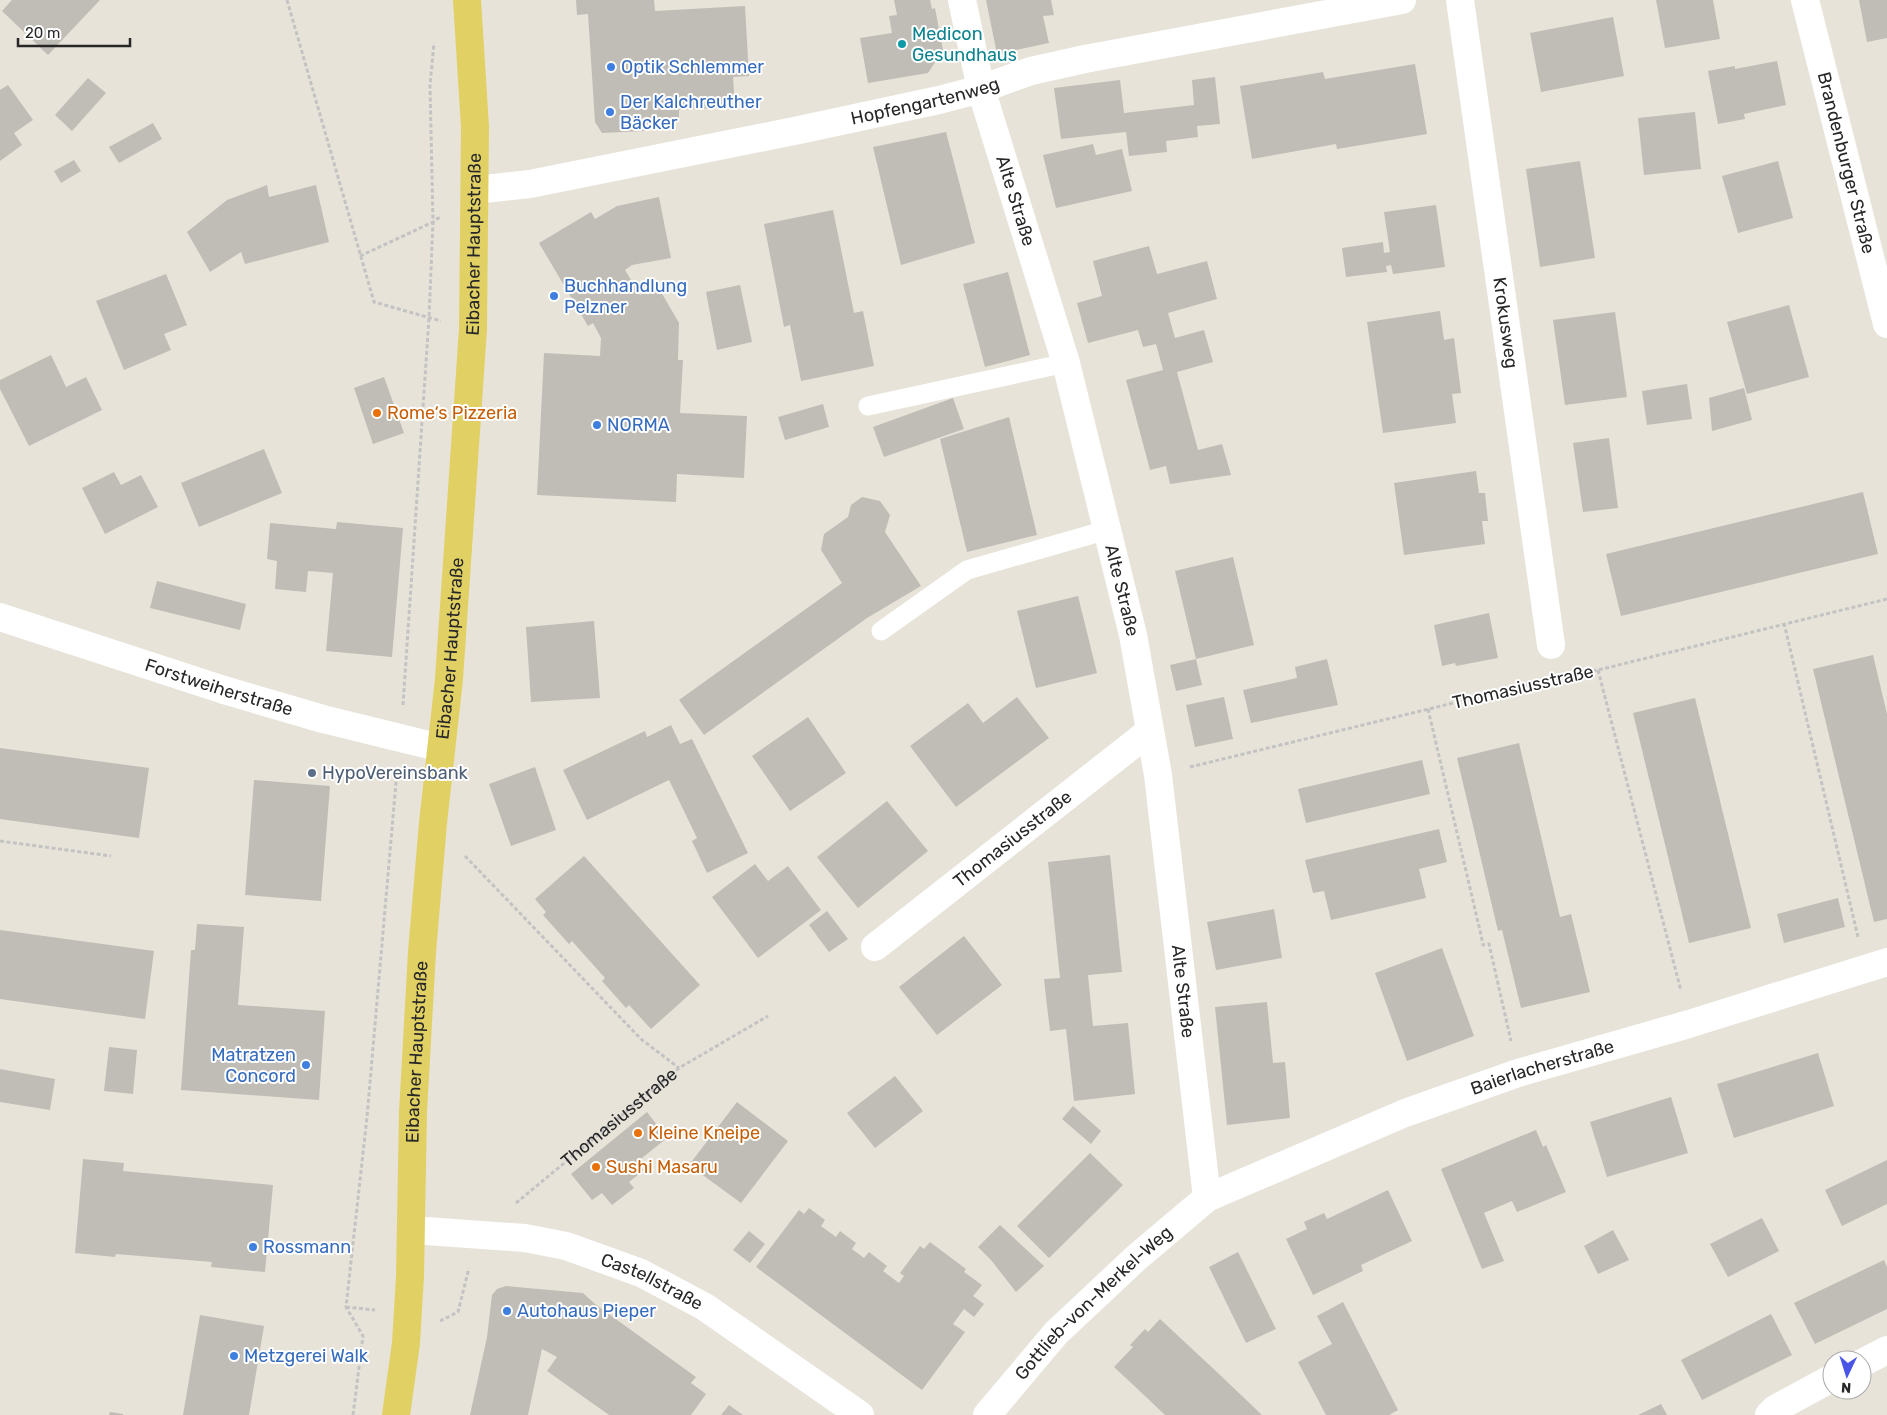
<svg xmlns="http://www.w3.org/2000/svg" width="1887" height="1415" viewBox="0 0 1887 1415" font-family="Rubik,sans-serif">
<rect width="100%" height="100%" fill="#e8e3d9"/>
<g fill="#c0bdb6">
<path d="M12 0H100L48 55 2 11Z"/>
<path d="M576 0H654L655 11 745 6 749 76 733 77 735 107 679 110V122L644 124 645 131 602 133 595 122 588 14 577 15Z"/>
<path d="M894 0H930L932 9 935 8 943 50 928 73 868 83 860 38 892 33 889 16 897 15Z"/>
<path d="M986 0H1051L1054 15 1043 16 1049 43 997 54Z"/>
<path d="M1656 0H1713L1720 39 1665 48Z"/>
<path d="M1859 0H1887V38L1867 42Z"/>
<path d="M1613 17 1624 76 1541 92 1530 33Z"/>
<path d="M1777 61 1786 105 1744 114 1745 119 1718 124 1708 71 1735 66V69Z"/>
<path d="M1415 64 1427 134 1337 149 1336 144 1252 159 1240 86 1323 72 1325 79Z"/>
<path d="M1215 77 1220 124 1197 126 1198 137 1166 141 1167 152 1129 156 1126 132 1061 139 1054 88 1120 80 1124 113 1194 105 1192 80Z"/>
<path d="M88 78 106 93 72 131 55 115Z"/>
<path d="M8 85 33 120 14 133 22 145 0 161V90Z"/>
<path d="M1695 112 1701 169 1644 175 1638 118Z"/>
<path d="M153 123 162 139 119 163 109 147Z"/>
<path d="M946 132 975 243 901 265 873 147Z"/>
<path d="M1093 144 1096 155 1122 149 1132 191 1056 208 1043 155Z"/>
<path d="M74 160 81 171 61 183 54 171Z"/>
<path d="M1580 161 1595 258 1540 267 1526 169Z"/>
<path d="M1778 161 1793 218 1738 233 1722 176Z"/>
<path d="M267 185 269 197 316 185 329 242 245 264 241 252 210 272 187 232 227 200Z"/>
<path d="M659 197 671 258 632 265 625 270 640 295 657 285 679 323 678 360H683L680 413 747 416 744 478 677 474 676 502 537 495 544 353 600 356 601 338 593 323 588 326 539 243 591 212 595 219 617 206Z"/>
<path d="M1436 205 1445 267 1393 274 1391 265 1386 266 1387 272 1346 277 1342 248 1383 242 1384 253 1390 252 1384 212Z"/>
<path d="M833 210 854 313 863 311 874 366 801 381 790 325 784 327 764 224Z"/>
<path d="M1149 246 1157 274 1207 261 1217 299 1168 313 1175 338 1204 330 1213 362 1177 372 1198 450 1222 444 1231 475 1170 484 1166 466 1150 470 1126 380 1163 370 1156 344 1143 347 1138 330 1088 343 1077 303 1102 296 1093 261Z"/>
<path d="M1008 272 1030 355 985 367 963 284Z"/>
<path d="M166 274 187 325 164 334 171 350 124 370 96 301Z"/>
<path d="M740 285 752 342 717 350 706 292Z"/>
<path d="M1789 305 1809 377 1747 394 1727 322Z"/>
<path d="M1440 311 1444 340 1454 338 1461 393 1452 394 1456 423 1383 433 1367 322Z"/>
<path d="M1615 312 1627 397 1565 405 1553 320Z"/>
<path d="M51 355 66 387 86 377 102 410 29 446 0 389V380Z"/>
<path d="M384 377 404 433 373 444 354 388Z"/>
<path d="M1687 384 1692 419 1647 425 1642 391Z"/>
<path d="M1744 388 1752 420 1712 431 1709 398Z"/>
<path d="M953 398 964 429 884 457 873 427Z"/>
<path d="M823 404 829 427 785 440 778 417Z"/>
<path d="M1009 417 1037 535 967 552 940 439Z"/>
<path d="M1609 438 1618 508 1583 512 1573 443Z"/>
<path d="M264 449 282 493 199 527 181 483Z"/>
<path d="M1476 471 1479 493H1485L1488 521H1482L1485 544 1404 555 1394 483Z"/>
<path d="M114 472 121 485 141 475 158 507 105 534 82 488Z"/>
<path d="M1863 492 1878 554 1621 616 1606 554Z"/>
<path d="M862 497 880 501 890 515 885 532 921 586 867 618 704 735 679 700 842 583 821 550 824 534 848 517 851 505Z"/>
<path d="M337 522 403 528 392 657 326 651 333 573 308 571 306 592 275 589 277 561 267 559 270 523 336 529Z"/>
<path d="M1233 557 1254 645 1196 659 1175 571Z"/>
<path d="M157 581 246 604 240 630 150 608Z"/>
<path d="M1078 596 1097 673 1036 688 1017 611Z"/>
<path d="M1489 613 1498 658 1456 666 1455 663 1442 666 1434 625Z"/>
<path d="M594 621 600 698 531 702 526 627Z"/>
<path d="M1873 655 1887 714V919L1874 922 1813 669Z"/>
<path d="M1196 659 1202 685 1176 691 1170 665Z"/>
<path d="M1327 659 1338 705 1251 723 1243 690 1297 678 1295 667Z"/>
<path d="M1017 697 1049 738 956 807 910 746 968 703 983 723Z"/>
<path d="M1224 697 1233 739 1195 747 1186 705Z"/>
<path d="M1695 698 1751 928 1689 943 1633 713Z"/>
<path d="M808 717 846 773 790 811 752 756Z"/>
<path d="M671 725 680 744 692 739 748 853 707 873 692 841 697 838 669 780 587 820 563 770 645 731 647 737Z"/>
<path d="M1519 743 1560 917 1571 914 1590 992 1521 1008 1502 930 1498 931 1457 758Z"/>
<path d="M0 748 149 768 139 838 0 819Z"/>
<path d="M1422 760 1430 794 1306 823 1298 789Z"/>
<path d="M535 767 556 830 511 846 489 784Z"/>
<path d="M254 780 330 786 321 901 245 895Z"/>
<path d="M887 801 928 851 858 908 817 857Z"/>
<path d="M1439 829 1447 862 1419 869 1426 898 1331 920 1324 891 1313 893 1305 860Z"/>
<path d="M1110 855 1122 972 1088 975 1093 1026 1128 1023 1135 1094 1074 1101 1066 1029 1050 1031 1047 1006 1044 979 1060 978 1048 862Z"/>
<path d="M584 856 700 985 651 1029 629 1005 626 1008 602 981 605 978 572 941 569 944 543 915 546 912 535 899Z"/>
<path d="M755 864 768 881 788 866 821 910 758 958 712 897Z"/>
<path d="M1838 898 1845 927 1784 943 1777 914Z"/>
<path d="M1274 909 1282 958 1216 970 1207 922Z"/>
<path d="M827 911 848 939 829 952 809 925Z"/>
<path d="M197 924 244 927 238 1005 325 1011 319 1100 181 1090 191 950H195Z"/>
<path d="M0 930 154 951 145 1019 0 999Z"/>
<path d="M964 936 1002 985 937 1035 899 987Z"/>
<path d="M1442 948 1474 1036 1407 1061 1375 973Z"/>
<path d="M1267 1002 1273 1063 1285 1062 1290 1118 1227 1125 1215 1007Z"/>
<path d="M109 1047 137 1050 133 1094 104 1091Z"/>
<path d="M1818 1053 1834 1106 1734 1138 1717 1084Z"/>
<path d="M0 1069 55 1079 50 1110 0 1102Z"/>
<path d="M895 1076 923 1111 875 1148 847 1113Z"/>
<path d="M1671 1097 1688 1153 1607 1177 1590 1122Z"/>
<path d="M737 1102 788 1141 741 1203 689 1165Z"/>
<path d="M1073 1106 1101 1131 1091 1144 1062 1119Z"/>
<path d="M647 1112 667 1138 637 1162 644 1170 629 1182 634 1188 612 1205 602 1193 592 1200 571 1174Z"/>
<path d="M1536 1130 1543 1147 1546 1145 1566 1192 1517 1212 1512 1201 1484 1213 1504 1261 1482 1269 1441 1169Z"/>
<path d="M1090 1153 1123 1185 1049 1258 1017 1226Z"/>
<path d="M83 1159 124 1163 123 1171 273 1185 265 1272 211 1267 212 1262 116 1254 115 1257 75 1253Z"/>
<path d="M1887 1160V1204L1842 1226 1825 1190Z"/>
<path d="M1388 1190 1412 1241 1361 1265 1363 1271 1313 1295 1286 1239 1307 1229 1304 1222 1324 1213 1327 1219Z"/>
<path d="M809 1208 825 1220 821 1226 836 1237 840 1231 856 1243 852 1249 864 1258 869 1252 887 1266 883 1271 899 1283 904 1276 900 1273 920 1246 924 1249 930 1242 966 1269 964 1272 982 1285 973 1296 984 1304 974 1317 964 1309 953 1324 965 1332 922 1390 756 1267 799 1210 804 1214Z"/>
<path d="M1762 1218 1779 1251 1728 1277 1710 1244Z"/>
<path d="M1000 1225 1044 1266 1016 1292 991 1260 978 1247Z"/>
<path d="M1613 1230 1629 1260 1598 1274 1584 1246Z"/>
<path d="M749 1231 765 1244 750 1263 733 1250Z"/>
<path d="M1238 1252 1276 1329 1246 1343 1209 1267Z"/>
<path d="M1884 1260 1887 1267V1309L1815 1344 1794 1303Z"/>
<path d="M506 1286 583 1293 595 1304 696 1377 691 1383 706 1394 691 1415H609L547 1371 557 1357 542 1349 528 1415H470L487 1337 492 1295 497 1289Z"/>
<path d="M1343 1302 1398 1410 1389 1415H1326L1298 1362 1332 1344 1317 1316Z"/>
<path d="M1771 1314 1792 1355 1702 1400 1681 1360Z"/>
<path d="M200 1315 264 1326 249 1415H183Z"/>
<path d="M1160 1319 1219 1374 1262 1415H1165L1144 1395 1114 1367 1133 1347 1130 1345 1145 1329 1148 1332Z"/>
<path d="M1661 1404 1667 1415H1638Z"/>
<path d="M729 1405 743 1415H721Z"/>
<path d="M110 1412 123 1414V1415H109Z"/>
</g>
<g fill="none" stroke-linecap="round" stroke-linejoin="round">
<g stroke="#c3c3c3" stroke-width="3" stroke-dasharray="4 2.5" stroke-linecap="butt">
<path d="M287 0 374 302 441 321"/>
<path d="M360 256 433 222 441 216"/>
<path d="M1784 623 1858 937"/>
<path d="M1598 670 1681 991"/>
<path d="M1567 676 1598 670 1887 599"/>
<path d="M403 705 429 318 433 222 430 85 434 43"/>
<path d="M1428 709 1481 935 1483 945 1489 944 1511 1041"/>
<path d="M1190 767 1548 680"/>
<path d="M0 841 111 856"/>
<path d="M465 856 641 1039 679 1068"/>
<path id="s1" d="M516 1203 679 1068 768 1016"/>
<path d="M346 1307 375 1310"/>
<path d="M440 1321 458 1312 469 1268"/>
<path d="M353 1415 363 1336 346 1307 367 1117 397 771"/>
</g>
<g stroke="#fff" stroke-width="19">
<path d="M868 406 1066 363"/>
<path d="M881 631 967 570 1107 530"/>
</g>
<g stroke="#fff" stroke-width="28">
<path id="s2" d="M962 0 981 89 1066 363 1133 635 1158 775 1207 1198"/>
<path id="s3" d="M1460 0 1551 645"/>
<path id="s4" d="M1805 0 1887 324"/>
<path id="s5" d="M475 190 530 184 799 130 939 100 981 89 1031 71 1085 59 1402 0"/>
<path id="s6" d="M0 617 224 690 323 719 441 748"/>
<path id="s7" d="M875 947 1150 731"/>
<path id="s8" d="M412 1230 525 1238 566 1246 641 1273 705 1307 860 1415"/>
<path d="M1862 1363 1887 1350"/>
<path id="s9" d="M987 1415 1056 1333 1136 1258 1207 1198 1405 1113 1518 1073 1689 1024 1887 962"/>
<path d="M1769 1415 1775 1409 1832 1378"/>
</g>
<path stroke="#e1d165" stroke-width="28" id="s10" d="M396 1415 406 1343 410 1276 413 1112 422 952 433 823 449 679 473 329 475 127 467 0"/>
</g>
<circle fill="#0f9aa8" stroke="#fff" stroke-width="2" cx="902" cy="44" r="5"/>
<g fill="#3f7fe0" stroke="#fff" stroke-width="2">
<circle cx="611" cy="67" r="5"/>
<circle cx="610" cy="112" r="5"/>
<circle cx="554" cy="296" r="5"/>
<circle cx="597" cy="425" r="5"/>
<circle cx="306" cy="1065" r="5"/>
<circle cx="253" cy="1247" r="5"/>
<circle cx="507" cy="1311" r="5"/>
<circle cx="234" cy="1356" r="5"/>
</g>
<g fill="#e8710a" stroke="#fff" stroke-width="2">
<circle cx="377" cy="413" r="5"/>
<circle cx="638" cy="1133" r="5"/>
<circle cx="596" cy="1167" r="5"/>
</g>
<circle fill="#5c6f8a" stroke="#fff" stroke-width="2" cx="312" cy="773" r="5"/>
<g text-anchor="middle" stroke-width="4" stroke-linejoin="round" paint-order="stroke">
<g font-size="18" fill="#0d838f" stroke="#fff" text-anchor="start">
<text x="912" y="40">Medicon<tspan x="912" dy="21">Gesundhaus</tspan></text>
</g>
<g font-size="18" fill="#366cbe" stroke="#fff" text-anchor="start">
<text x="621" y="73">Optik Schlemmer</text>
<text x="620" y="108">Der Kalchreuther<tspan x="620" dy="21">Bäcker</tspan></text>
<text x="564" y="292">Buchhandlung<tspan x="564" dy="21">Pelzner</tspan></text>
<text x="607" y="431">NORMA</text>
<text x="296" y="1061" text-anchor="end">Matratzen<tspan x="296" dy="21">Concord</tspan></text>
<text x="263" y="1253">Rossmann</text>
<text x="517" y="1317">Autohaus Pieper</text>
<text x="244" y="1362">Metzgerei Walk</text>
</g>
<g font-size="18" fill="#272727" stroke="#fff">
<text dy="6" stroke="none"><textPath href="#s5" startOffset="459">Hopfengartenweg</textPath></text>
<text dy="6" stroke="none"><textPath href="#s4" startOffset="168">Brandenburger Straße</textPath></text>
<text dy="6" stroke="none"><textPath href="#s2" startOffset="208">Alte Straße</textPath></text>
<text dy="6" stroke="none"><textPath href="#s10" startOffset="1174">Eibacher Hauptstraße</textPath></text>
<text dy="6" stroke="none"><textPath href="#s3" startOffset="326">Krokusweg</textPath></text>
<text dy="6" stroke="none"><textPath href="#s2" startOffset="612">Alte Straße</textPath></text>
<text dy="6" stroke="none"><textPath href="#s10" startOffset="769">Eibacher Hauptstraße</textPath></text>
<text dy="6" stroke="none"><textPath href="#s6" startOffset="230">Forstweiherstraße</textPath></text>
<text transform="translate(1523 687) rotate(-13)" y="6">Thomasiusstraße</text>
<text dy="6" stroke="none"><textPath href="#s7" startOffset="175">Thomasiusstraße</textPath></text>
<text dy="6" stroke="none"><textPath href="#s2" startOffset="1018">Alte Straße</textPath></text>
<text dy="6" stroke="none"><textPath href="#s10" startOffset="364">Eibacher Hauptstraße</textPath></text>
<text dy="6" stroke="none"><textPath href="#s9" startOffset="670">Baierlacherstraße</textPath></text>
<text dy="6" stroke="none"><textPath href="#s1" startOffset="134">Thomasiusstraße</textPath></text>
<text dy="6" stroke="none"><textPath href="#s8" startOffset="248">Castellstraße</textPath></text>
<text dy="6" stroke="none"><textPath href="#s9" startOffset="155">Gottlieb-von-Merkel-Weg</textPath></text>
</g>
<g font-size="18" fill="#c56008" stroke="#fff" text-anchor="start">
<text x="387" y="419">Rome‘s Pizzeria</text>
<text x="648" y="1139">Kleine Kneipe</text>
<text x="606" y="1173">Sushi Masaru</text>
</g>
<g font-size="18" fill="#4e5e75" stroke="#fff" text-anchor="start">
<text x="322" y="779">HypoVereinsbank</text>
</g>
</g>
<g transform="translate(1847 1375) rotate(184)"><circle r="24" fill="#ffffff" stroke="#a9a9a9"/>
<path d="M0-4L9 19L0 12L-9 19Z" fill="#4855e6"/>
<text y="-8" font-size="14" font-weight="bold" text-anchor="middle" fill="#272727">N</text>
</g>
<path d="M18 38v8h112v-8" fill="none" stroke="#272727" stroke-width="2.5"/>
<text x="25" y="38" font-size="15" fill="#272727" stroke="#ffffff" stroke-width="4" paint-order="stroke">20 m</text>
</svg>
